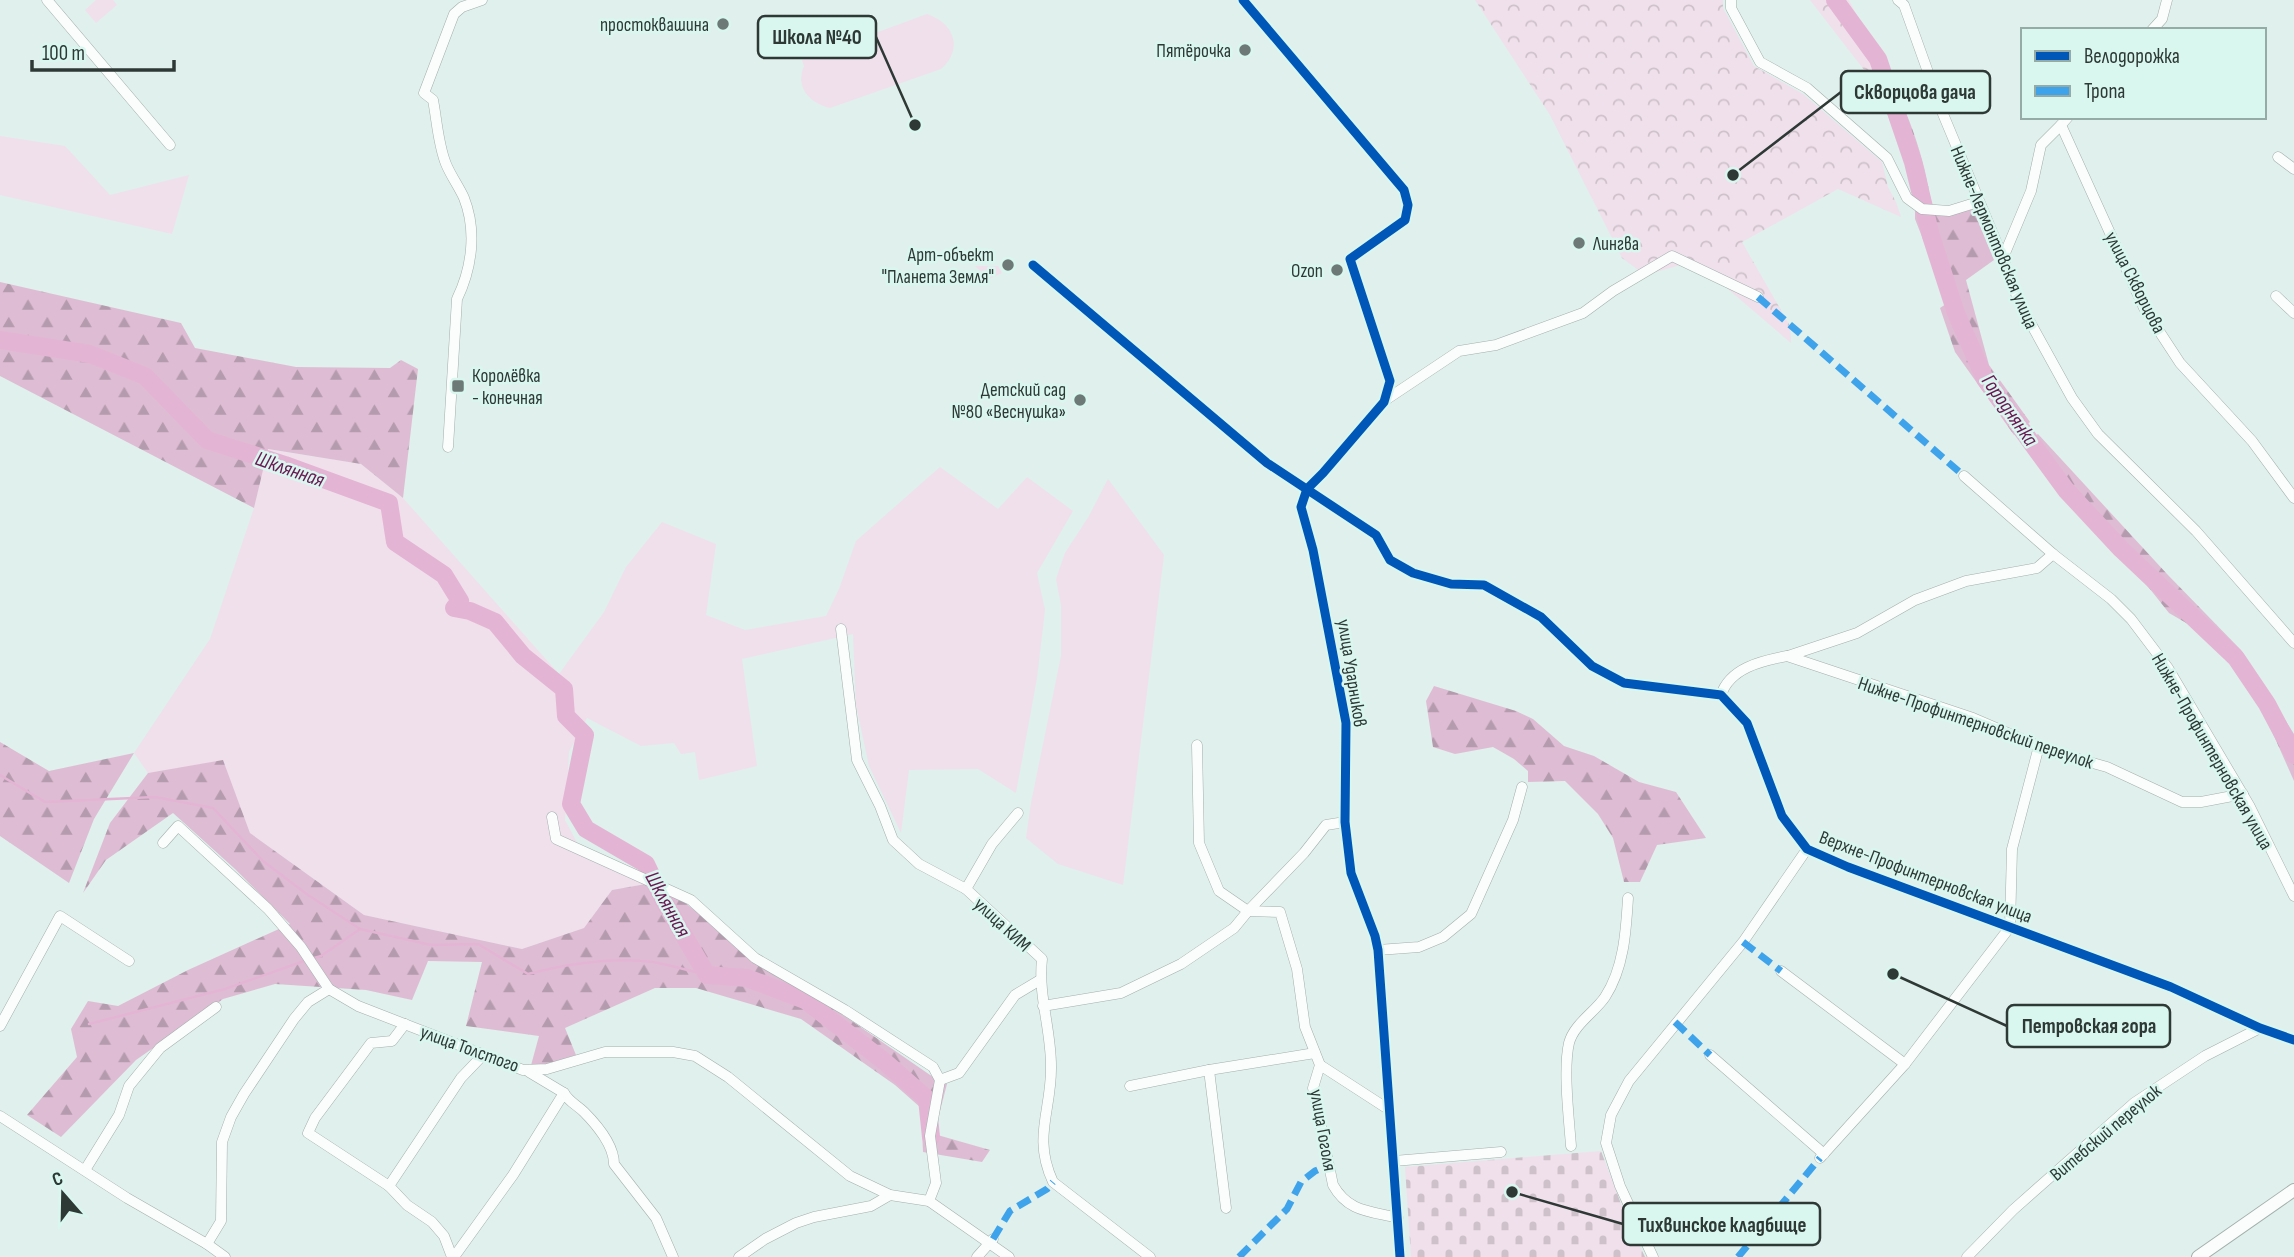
<svg xmlns="http://www.w3.org/2000/svg" width="2294" height="1257" viewBox="0 0 2294 1257" font-family="'Sofia Sans Condensed',sans-serif">
<defs>
<pattern id="forest-firs" width="22" height="20" patternUnits="userSpaceOnUse" patternTransform="scale(1.75)"><rect width="22" height="20" fill="#debdd4"/><path d="M5 1l3.5 6h-7zM16 11l3.5 6h-7z" fill="#b49bad"/></pattern>
<pattern id="cemetery-stones" width="16" height="16" patternUnits="userSpaceOnUse" patternTransform="scale(1.75)"><rect width="16" height="16" fill="#f0e0eb"/><path d="M2 7V4a2 2 0 0 1 4 0v3zM10 15v-3a2 2 0 0 1 4 0v3z" fill="#cec1ca"/></pattern>
<pattern id="park-crowns" width="20" height="18" patternUnits="userSpaceOnUse" patternTransform="scale(1.75)"><rect width="20" height="18" fill="#f0e0eb"/><path d="M2 6a3 3 0 1 1 6 0M12 15a3 3 0 1 1 6 0" fill="none" stroke="#cec1ca"/></pattern>
</defs>
<rect width="100%" height="100%" fill="#e0f0ec"/>
<g fill="#f0e0eb">
<path d="M96 0H113L117 5 96 23 85 10Z"/>
<path d="M927 14C954 23 964 49 941 69L830 108C809 103 795 87 804 66L802 60Z"/>
<path d="M0 136 65 146 110 195 189 175 172 234 0 195Z"/>
<path d="M975 266H998L1002 273 989 279Z"/>
<path d="M267 449 361 464 403 498 559 674 604 612 626 567 662 522 716 544 706 615 745 630 826 616 839 589 856 541 940 467 998 509 1027 477 1073 511 1037 573 1045 610 1037 678 1016 793 978 769 909 770 901 833 869 766 856 705 853 634 742 659 757 766 699 780 695 752 681 754 674 743 641 746 587 718 569 752 565 820 581 850 657 882 612 890 584 928 522 949 364 915 250 833 223 761 148 773 134 753 210 639 254 508Z"/>
<path d="M1108 479 1164 555 1123 885 1058 864 1026 838 1031 803 1061 656V605L1056 579 1065 553 1089 516Z"/>
</g>
<g fill="url(#forest-firs)">
<path d="M1868 75H1887C1907 105 1932 178 1931 214L1948 215 1973 209 1994 260 1966 280 1989 365 2030 422 2014 435 1955 352 1940 308 1946 304 1941 285 1915 219V197L1902 153 1884 105Z"/>
<path d="M0 282 181 323 195 348 296 367 390 368 401 360 418 369 403 498 361 464 268 449 254 508 0 376Z"/>
<path d="M2038 434 2167 574 2241 650 2294 734V781L2254 691 2207 635 2169 613 2138 574 2022 443Z"/>
<path d="M1434 686 1516 711 1533 719 1564 746 1594 756 1639 782 1676 792 1706 838 1657 845 1640 882H1624L1613 838 1598 814 1565 781 1528 782V771L1514 759 1493 747 1455 754 1433 747 1426 701Z"/>
<path d="M0 742 49 771 134 753 94 819 69 883 0 836Z"/>
<path d="M223 760 250 833 364 915 522 949 584 928 612 890 657 882 740 944 933 1077 947 1084 934 1134 990 1150 982 1162 923 1152 921 1108 895 1085 801 1019 696 988H655L565 1028 576 1055 530 1069 539 1036 466 1026 482 962 428 961 412 1000 366 990 275 984 223 999 136 1060 61 1137 27 1115 77 1057 71 1029 88 1001 118 1006 188 970 290 924 235 869 173 813 106 860 83 893 110 823 148 773Z"/>
</g>
<path fill="url(#cemetery-stones)" d="M1601 1151 1626 1217 1645 1257H1411L1405 1167Z"/>
<g fill="url(#park-crowns)">
<path d="M1475 0H1723V8L1754 66 1803 94 1882 162 1888 187 1896 202 1901 217 1838 189 1742 242 1790 326 1791 343 1695 261 1645 275 1622 258 1550 115Z"/>
<path d="M1810 0H1849L1887 75H1868Z"/>
</g>
<g fill="none" stroke-linecap="round" stroke-linejoin="round">
<g stroke="#e4b4d4" stroke-width="2.5">
<path d="M0 775 45 802 155 797 213 808 263 861 308 895 360 929 431 945 478 944 528 974C567 964 613 957 653 962 671 965 689 971 707 975"/>
<path d="M314 958 321 956 360 929"/>
<path d="M89 1024 225 989 307 960"/>
</g>
<g stroke="#e4b4d4" stroke-width="18">
<path d="M1835 0 1878 59 1913 162 1931 236 1956 313 1985 379 2066 490 2121 549 2236 658 2267 704 2294 755"/>
<path d="M0 340 90 354 145 376 207 440 285 465 389 503 395 542 444 575 460 601 454 608 470 611 495 622 523 656 564 689 566 716 585 735 571 804 586 829 646 864 662 898 707 975 747 978 805 1000 885 1062 927 1099 931 1137"/>
</g>
<g stroke="#a3afac" stroke-width="11">
<g id="minor">
<path d="M47 0 170 145"/>
<path d="M1243 0 1404 190 1408 205 1405 220 1350 259 1390 381 1384 402 1323 473 1307 489 1301 507 1313 550 1346 723 1345 822 1351 873 1375 936 1378 950 1400 1257"/>
<path d="M1731 0V8L1760 62 1807 88 1887 158 1907 198 1922 209 1949 211 1978 202"/>
<path d="M1898 0 1904 5 1943 114 2003 258 2019 302 2072 398 2098 434 2196 531 2294 643"/>
<path d="M2152 30 2162 19 2167 0"/>
<path d="M2068 117 2061 125 2144 308 2180 363 2252 441 2294 498"/>
<path d="M2278 157 2294 169"/>
<path d="M2003 258 2031 191 2041 145 2061 125"/>
<path d="M1033 265 1267 463 1376 535 1390 560 1413 573 1451 584 1484 585 1541 617 1592 666 1624 683 1721 695 1747 723 1782 816 1807 849 1848 867 2171 987 2260 1028 2294 1040"/>
<path d="M2276 296 2294 313"/>
<path d="M1384 401 1459 351 1496 345 1583 313 1613 291 1672 256 1758 297"/>
<path d="M448 447 457 299C472 268 477 231 464 198 459 187 451 176 446 164 438 144 437 121 433 100L424 93 454 14 462 7 482 0"/>
<path d="M1964 476 2053 554 2111 599 2131 619 2168 668 2249 805 2294 896"/>
<path d="M841 629 857 760 880 806 893 840 919 864 966 889 1042 959C1038 996 1051 1029 1051 1066 1052 1110 1032 1137 1053 1182L1150 1257"/>
<path d="M1788 656 1857 633 1915 600 1966 581 2037 568 2053 554"/>
<path d="M1721 695C1730 668 1761 661 1787 656L1973 718 2050 751 2107 767 2182 802H2201L2243 794"/>
<path d="M1197 745 1199 843 1219 891 1248 911 1280 912 1297 969 1305 1027 1320 1065 1313 1088 1333 1185C1348 1212 1370 1211 1398 1218"/>
<path d="M552 817 556 839 691 900 755 958 845 1010 933 1067 940 1080 930 1136 936 1183 929 1201"/>
<path d="M163 843 178 826 268 909 301 947 329 989 358 1006 523 1070 547 1069 605 1052H673L695 1056 728 1077 850 1176 890 1195 929 1201 1009 1257"/>
<path d="M966 889 992 844 1018 813"/>
<path d="M1378 950 1419 947 1443 937 1471 914 1513 820 1522 787"/>
<path d="M1781 971 1905 1064"/>
<path d="M1043 1006 1121 993 1181 964 1234 928 1248 911 1304 853 1326 825 1345 822"/>
<path d="M0 1026 60 916 129 961"/>
<path d="M1710 1055 1824 1154"/>
<path d="M1320 1065 1388 1109"/>
<path d="M1209 1070 1226 1208"/>
<path d="M529 1072 564 1093"/>
<path d="M940 1080 959 1073 1015 995 1040 980"/>
<path d="M1130 1086 1209 1070 1315 1053"/>
<path d="M0 1116 127 1198 207 1244 225 1257"/>
<path d="M1571 1146C1569 1119 1563 1069 1569 1043 1574 1024 1595 1012 1605 997 1624 968 1626 931 1628 898"/>
<path d="M1820 1158 1905 1064 2010 927 2012 849 2039 746"/>
<path d="M1394 1161 1501 1152"/>
<path d="M85 1170 119 1115 129 1086 160 1048 216 1007"/>
<path d="M389 1186 308 1133 315 1118 371 1043 392 1041 405 1024"/>
<path d="M207 1244 221 1221 222 1142 231 1117 244 1094 294 1019 308 1002 329 989"/>
<path d="M452 1257 444 1236 432 1222 407 1205 389 1186 461 1078 483 1055"/>
<path d="M454 1257 513 1175 564 1093C569 1102 577 1105 584 1112 597 1125 614 1146 614 1164L656 1218 673 1257"/>
<path d="M739 1257 765 1239 796 1223 814 1217 871 1206 890 1195"/>
<path d="M977 1257 993 1239"/>
<path d="M1653 1257 1620 1186 1606 1143 1611 1115 1629 1081 1743 942 1807 849"/>
<path d="M1967 1257 2013 1210 2134 1103 2205 1056 2260 1028"/>
</g>
</g>
<g stroke="#a3afac" stroke-width="14">
<path id="major" d="M2198 1257 2294 1190"/>
</g>
<use href="#minor" stroke="#fafdfc" stroke-width="10"/>
<use href="#major" stroke="#fafdfc" stroke-width="12"/>
<g stroke="#3ea3eb" stroke-width="7" stroke-dasharray="14 7" stroke-linecap="butt">
<path d="M1758 297 1964 476"/>
<path d="M1743 942 1781 971"/>
<path d="M1675 1022 1710 1055"/>
<path d="M993 1239 1010 1211 1047 1189 1053 1182"/>
<path d="M1239 1257 1287 1209 1301 1182 1315 1171 1329 1165"/>
<path d="M1738 1257 1820 1158"/>
</g>
<g stroke="#d9f7ef" stroke-width="13">
<g id="cycleway">
<path d="M1243 0 1404 190 1408 205 1405 220 1350 259 1390 381 1384 402 1323 473 1307 489 1301 507 1313 550 1346 723 1345 822 1351 873 1375 936 1378 950 1400 1257"/>
<path d="M1033 265 1267 463 1376 535 1390 560 1413 573 1451 584 1484 585 1541 617 1592 666 1624 683 1721 695 1747 723 1782 816 1807 849 1848 867 2171 987 2260 1028 2294 1040"/>
</g>
</g>
<use href="#cycleway" stroke="#0057b8" stroke-width="9"/>
</g>
<g fill="#6c7976" stroke="#d9f7ef" stroke-width="2.5">
<circle cx="723" cy="24" r="7"/>
<circle cx="1245" cy="50" r="7"/>
<circle cx="1579" cy="243" r="7"/>
<circle cx="1008" cy="265" r="7"/>
<circle cx="1337" cy="270" r="7"/>
<rect x="451" y="379" width="14" height="14" rx="3.5"/>
<circle cx="1080" cy="400" r="7"/>
</g>
<g text-anchor="middle" stroke-width="5" stroke-linejoin="round" paint-order="stroke">
<g font-size="19" fill="#2e3936" stroke="#d9f7ef" text-anchor="end">
<text x="709" y="31">простоквашина</text>
<text x="1231" y="57">Пятёрочка</text>
<text x="1593" y="250" text-anchor="start">Лингва</text>
<text x="994" y="261">Арт-объект<tspan x="994" dy="22">"Планета Земля"</tspan></text>
<text x="1323" y="277">Ozon</text>
<text x="472" y="382" text-anchor="start">Королёвка<tspan x="472" dy="22">- конечная</tspan></text>
<text x="1066" y="396">Детский сад<tspan x="1066" dy="22">№80 «Веснушка»</tspan></text>
</g>
<g font-size="19" fill="#2e3936" stroke="#d9f7ef">
<text transform="translate(1995 237) rotate(67)" y="7">Нижне-Лермонтовская улица</text>
<text transform="translate(2136 282) rotate(63)" y="7">улица Скворцова</text>
<text transform="translate(1353 673) rotate(81)" y="7">улица Ударников</text>
<text transform="translate(1976 722) rotate(19)" y="7">Нижне-Профинтерновский переулок</text>
<text transform="translate(2213 751) rotate(60)" y="7">Нижне-Профинтерновская улица</text>
<text transform="translate(1926 876) rotate(21)" y="7">Верхне-Профинтерновская улица</text>
<text transform="translate(1003 924) rotate(43)" y="7">улица КИМ</text>
<text transform="translate(470 1048) rotate(20)" y="7">улица Толстого</text>
<text transform="translate(1324 1130) rotate(80)" y="7">улица Гоголя</text>
<text transform="translate(2105 1132) rotate(-40)" y="7">Витебский переулок</text>
</g>
<g font-size="21" font-style="italic" fill="#6b1753" stroke="#d9f7ef">
<text transform="translate(2010 410) rotate(55)" y="7">Городнянка</text>
<text transform="translate(290 469) rotate(19)" y="7">Шклянная</text>
<text transform="translate(668 904) rotate(61)" y="7">Шклянная</text>
</g>
</g>
<path fill="none" stroke="#2e3936" stroke-width="2.5" d="M915 125L876 37M1733 175L1841 92M1893 974L2007 1026M1512 1192L1623 1224"/>
<g fill="#2e3936" stroke="#d9f7ef" stroke-width="2.5">
<circle cx="915" cy="125" r="7"/>
<circle cx="1733" cy="175" r="7"/>
<circle cx="1893" cy="974" r="7"/>
<circle cx="1512" cy="1192" r="7"/>
</g>
<g fill="#d9f7ef" stroke="#2e3936" stroke-width="2.5">
<rect x="758" y="16" width="118" height="42" rx="7"/>
<rect x="1841" y="71" width="149" height="42" rx="7"/>
<rect x="2007" y="1005" width="163" height="42" rx="7"/>
<rect x="1623" y="1203" width="197" height="42" rx="7"/>
</g>
<g font-size="21" text-anchor="middle" font-weight="bold" fill="#2e3936">
<text x="817" y="44">Школа №40</text>
<text x="1915" y="99">Скворцова дача</text>
<text x="2089" y="1033">Петровская гора</text>
<text x="1722" y="1232">Тихвинское кладбище</text>
</g>
<rect x="2021" y="28" width="245" height="91" fill="#d9f7ef" stroke="#95aba5" stroke-width="2"/>
<rect x="2035" y="51" width="35" height="10" fill="#0057b8" stroke="#95aba5" stroke-width="2"/>
<text x="2084" y="63" font-size="21" fill="#2e3936">Велодорожка</text>
<rect x="2035" y="86" width="35" height="10" fill="#3ea3eb" stroke="#95aba5" stroke-width="2"/>
<text x="2084" y="98" font-size="21" fill="#2e3936">Тропа</text>
<g transform="translate(63 1194) rotate(340)" stroke="#d9f7ef" stroke-width="5" paint-order="stroke">
<path d="M0-5L12 26L0 18L-12 26Z" fill="#2e3936"/>
<text y="-10" font-size="19" font-weight="bold" text-anchor="middle" fill="#2e3936">С</text>
</g>
<path d="M32 60v10h142v-10" fill="none" stroke="#2e3936" stroke-width="3.5"/>
<text x="42" y="60" font-size="21" fill="#2e3936" stroke="#d9f7ef" stroke-width="5" paint-order="stroke">100 m</text>
</svg>
